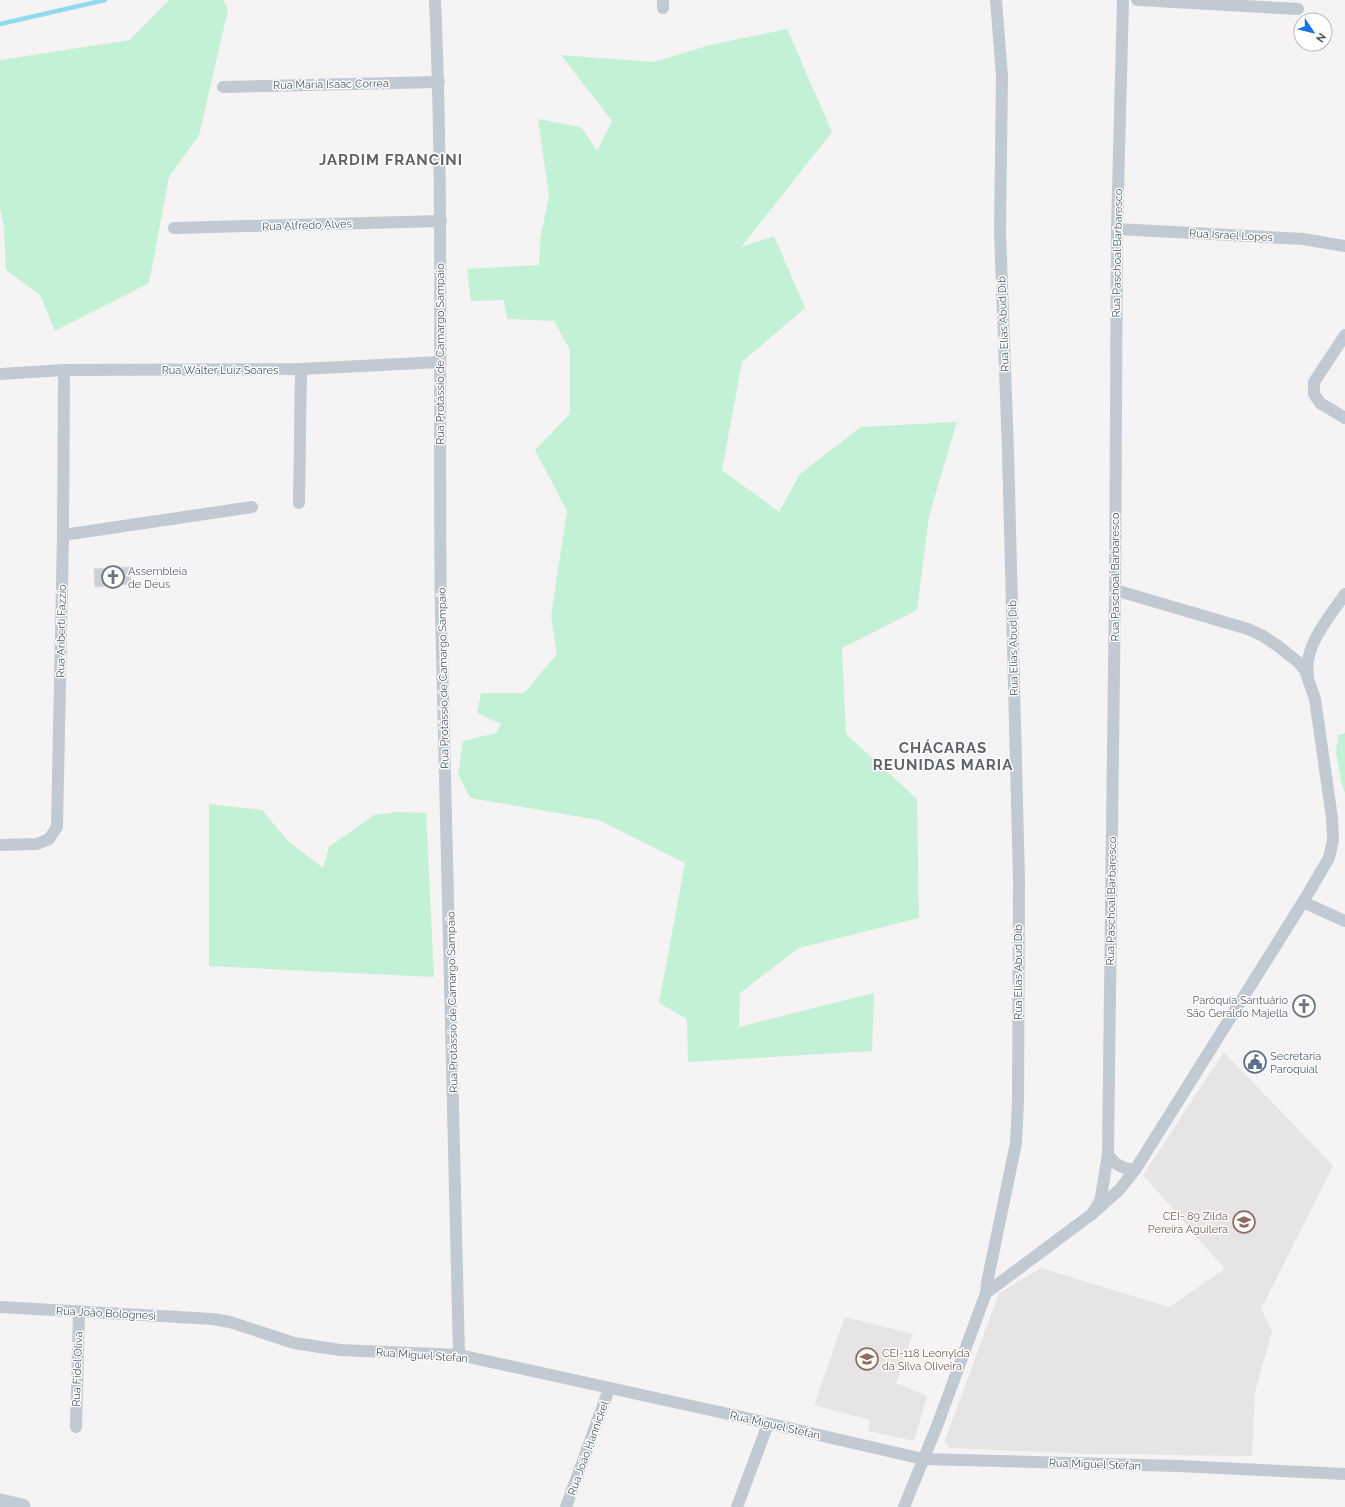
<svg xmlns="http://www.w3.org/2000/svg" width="1345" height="1507" viewBox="0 0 1345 1507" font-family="Raleway,sans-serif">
<rect width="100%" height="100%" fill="#f5f3f3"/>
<g fill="#e6e4e5">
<path d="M1224 1052 1333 1166 1261 1309 1272 1331 1255 1392 1252 1456 1091 1454 950 1448 945 1441 999 1293 1041 1268 1169 1307 1225 1269 1143 1175Z"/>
<path d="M845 1317 913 1334 896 1383 927 1396 914 1441 868 1431 870 1420 814 1405Z"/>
</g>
<g fill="#c3f1d5">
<path d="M169 0H223L228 10 199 135 169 177 149 283 55 331 40 295 6 270 4 226 0 209V60L130 40Z"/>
<path d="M787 29 832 132 741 247 774 236 805 308 742 362 722 470 779 512 800 474 861 427 957 422 929 516 917 610 842 648 846 734 917 799 919 918 799 948 740 993 739 1027 874 993 872 1051 688 1062 687 1019 659 1003 685 863 599 820 470 798 458 774 463 741 496 733 501 724 477 713 481 693H524L557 654 551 616 567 511 535 450 570 414V350L554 321 507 319 504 300 471 301 467 269 539 265 540 241 549 195 538 119 581 127 597 151 612 121 561 55 654 62 710 45Z"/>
<path d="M1345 733V793L1342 785 1336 753 1338 735Z"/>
<path d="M209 804 262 810 289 842 323 868 329 847 374 815 398 812 426 813 434 977 209 966Z"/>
</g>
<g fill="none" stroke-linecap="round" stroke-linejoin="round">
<path stroke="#90daee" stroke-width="4.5" d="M0 24 105 0"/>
</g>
<path fill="#cdcfd5" stroke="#d7d9de" d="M130 567 131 584 95 587 94 569Z"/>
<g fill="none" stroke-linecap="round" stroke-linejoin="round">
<g stroke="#c1cad2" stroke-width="12">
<path d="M435 0C444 204 438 408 441 612L459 1355"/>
<path d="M1137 0 1298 9"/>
<path d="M663 8V0"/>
<path d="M223 87 439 82"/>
<path d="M174 228 441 221"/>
<path d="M1117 229 1303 239 1345 246"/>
<path d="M1345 335 1314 382V394L1320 403 1345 418"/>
<path d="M0 374 64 370 301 369 440 362"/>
<path d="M299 503 301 369"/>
<path d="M63 535 252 507"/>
<path d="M1308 676C1303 646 1329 618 1345 594"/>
<path d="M0 845 37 844 49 839 57 827 63 535 64 370"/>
<path d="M1303 902 1345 921"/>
<path d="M1108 1154C1115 1166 1123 1168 1135 1170"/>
<path d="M1092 1214 1099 1203 1101 1197 1108 1154 1115 590 1117 229 1123 0"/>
<path d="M986 1293 987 1283 1016 1143 1018 1102 1019 880 1008 451 1000 231 1002 76 996 0"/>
<path d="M0 1307 213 1319 230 1322 294 1343 340 1350 459 1355 724 1413 923 1459 1178 1466 1345 1474"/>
<path d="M76 1427 79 1311"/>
<path d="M566 1507 609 1389"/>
<path d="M737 1507 768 1424"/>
<path d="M904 1507 937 1426 986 1293 1092 1214 1119 1190 1135 1170 1303 902 1329 858 1333 840 1332 818 1315 699 1305 670 1298 662 1278 646 1263 636 1248 629 1115 590"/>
</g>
<path stroke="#c1cbd6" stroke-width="17" d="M0 1502 22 1507"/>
</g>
<defs>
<g id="church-ring" transform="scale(1.15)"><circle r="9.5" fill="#fff" stroke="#6b7280" stroke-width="1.5"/><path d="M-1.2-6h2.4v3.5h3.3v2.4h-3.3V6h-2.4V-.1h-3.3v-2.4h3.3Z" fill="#6b7280"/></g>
<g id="civic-ring" transform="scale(1.15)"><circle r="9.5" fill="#fff" stroke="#5c6f8a" stroke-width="1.5"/><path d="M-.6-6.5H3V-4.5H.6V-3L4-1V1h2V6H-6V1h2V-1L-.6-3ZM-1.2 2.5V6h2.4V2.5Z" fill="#5c6f8a"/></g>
<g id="school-ring" transform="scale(1.15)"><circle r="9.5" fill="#fff" stroke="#8d6e63" stroke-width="1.5"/><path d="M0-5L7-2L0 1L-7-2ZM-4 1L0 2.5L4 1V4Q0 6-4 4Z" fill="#8d6e63"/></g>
</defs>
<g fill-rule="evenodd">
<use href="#church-ring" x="113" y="577"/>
<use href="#church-ring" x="1304" y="1006"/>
<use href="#civic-ring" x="1255" y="1062"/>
<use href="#school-ring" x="1244" y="1222"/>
<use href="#school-ring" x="867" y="1359"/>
</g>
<g text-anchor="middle" stroke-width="3" stroke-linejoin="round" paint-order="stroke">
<g font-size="11" fill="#4a5661" stroke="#fff">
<text transform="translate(331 84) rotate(-1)" y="4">Rua Maria Isaac Correa</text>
<text transform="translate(307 225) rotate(-2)" y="4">Rua Alfredo Alves</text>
<text transform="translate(1231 235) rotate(3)" y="4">Rua Israel Lopes</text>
<text transform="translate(1117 253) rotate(-89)" y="4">Rua Paschoal Barbaresco</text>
<text transform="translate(1003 324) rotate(-92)" y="4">Rua Elias Abud Dib</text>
<text transform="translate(440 354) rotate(-90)" y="4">Rua Protássio de Camargo Sampaio</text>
<text x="220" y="374">Rua Walter Luiz Soares</text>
<text transform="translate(1115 577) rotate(-90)" y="4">Rua Paschoal Barbaresco</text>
<text transform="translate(61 631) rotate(-89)" y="4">Rua Ariberti Fazzio</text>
<text transform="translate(1013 648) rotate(-91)" y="4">Rua Elias Abud Dib</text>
<text transform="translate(443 678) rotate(-91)" y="4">Rua Protássio de Camargo Sampaio</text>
<text transform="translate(1111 901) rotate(-89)" y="4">Rua Paschoal Barbaresco</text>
<text transform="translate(1018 972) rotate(-90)" y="4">Rua Elias Abud Dib</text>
<text transform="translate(452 1002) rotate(-91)" y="4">Rua Protássio de Camargo Sampaio</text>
<text transform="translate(106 1313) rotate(3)" y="4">Rua João Bolognesi</text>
<text transform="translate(422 1355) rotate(4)" y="4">Rua Miguel Stefan</text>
<text transform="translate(77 1369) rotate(-88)" y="4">Rua Fidel Oliva</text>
<text transform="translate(775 1425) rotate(13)" y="4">Rua Miguel Stefan</text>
<text transform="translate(588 1448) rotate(-70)" y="4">Rua João Hannickel</text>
<text transform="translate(1095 1464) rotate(2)" y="4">Rua Miguel Stefan</text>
</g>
<g font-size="11" fill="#5b616d" stroke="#fff" text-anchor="start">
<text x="128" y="575">Assembleia<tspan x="128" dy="13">de Deus</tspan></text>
<text x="1288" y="1004" text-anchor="end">Paróquia Santuário<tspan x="1288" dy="13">São Geraldo Majella</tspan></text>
</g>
<g font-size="11" fill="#4e5e75" stroke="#fff" text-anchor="start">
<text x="1270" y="1060">Secretaria<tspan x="1270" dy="13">Paroquial</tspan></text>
</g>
<g font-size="11" fill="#785e54" stroke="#fff" text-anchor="end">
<text x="1228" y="1220">CEI- 89 Zilda<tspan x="1228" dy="13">Pereira Aguilera</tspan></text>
<text x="882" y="1357" text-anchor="start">CEI-118 Leonylda<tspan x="882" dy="13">da Silva Oliveira</tspan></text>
</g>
<g font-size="15" font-weight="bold" letter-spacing="1" fill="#5f6368" stroke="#fff">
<text x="391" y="165">JARDIM FRANCINI</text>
<text x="943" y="753">CHÁCARAS<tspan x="943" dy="17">REUNIDAS MARIA</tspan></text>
</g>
</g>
<g transform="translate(1313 32) rotate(125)"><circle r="19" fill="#ffffff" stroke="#b7bbc0"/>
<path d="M0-3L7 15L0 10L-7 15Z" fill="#1a73e8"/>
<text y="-6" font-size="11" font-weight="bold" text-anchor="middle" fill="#4a5661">N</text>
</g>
</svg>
